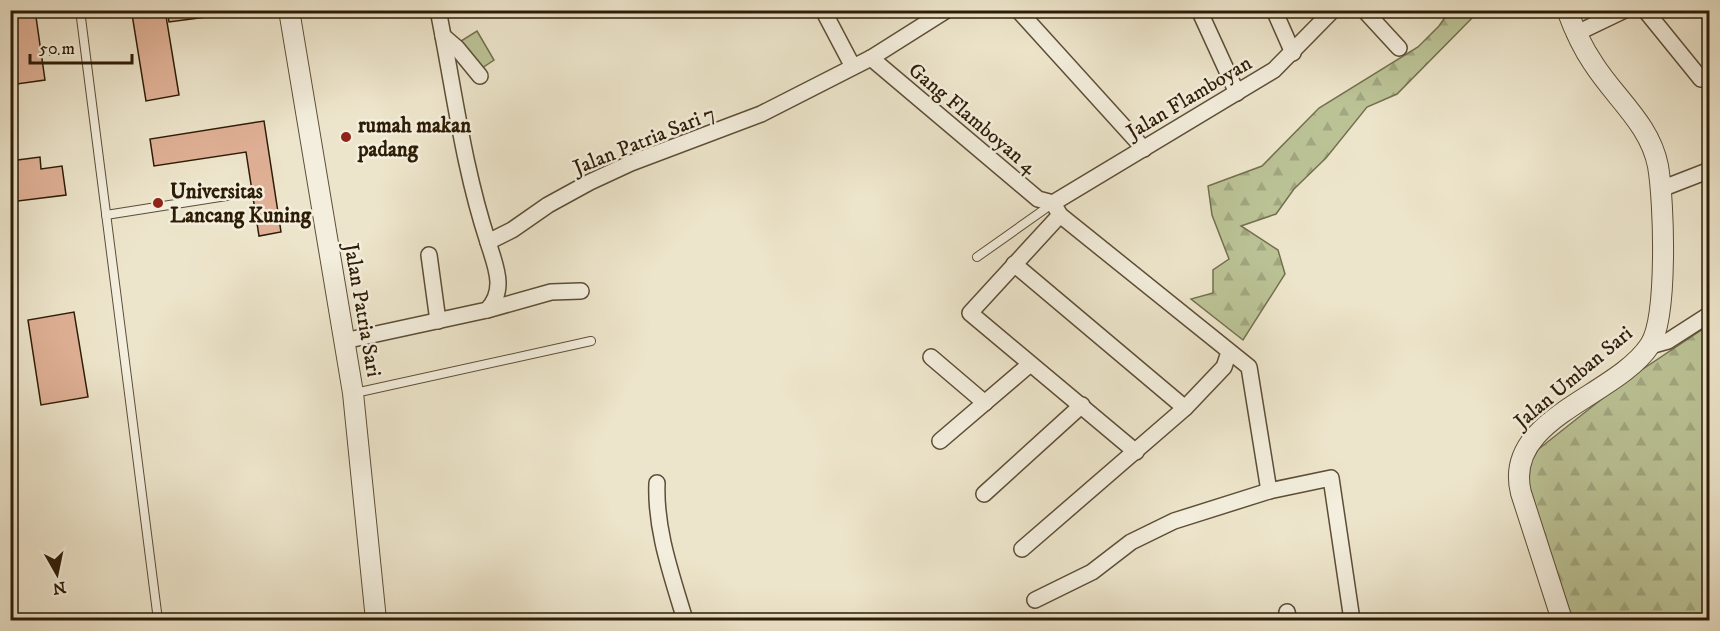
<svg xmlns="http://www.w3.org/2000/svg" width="1720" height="631" viewBox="0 0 1720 631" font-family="'IM FELL DW Pica',serif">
<defs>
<pattern id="forest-firs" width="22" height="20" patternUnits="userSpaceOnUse" patternTransform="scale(1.5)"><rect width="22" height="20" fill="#bbc396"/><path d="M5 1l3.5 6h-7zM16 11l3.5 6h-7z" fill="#a1a780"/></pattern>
</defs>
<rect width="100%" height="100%" fill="#ede5cb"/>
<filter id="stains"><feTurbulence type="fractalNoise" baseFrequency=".00333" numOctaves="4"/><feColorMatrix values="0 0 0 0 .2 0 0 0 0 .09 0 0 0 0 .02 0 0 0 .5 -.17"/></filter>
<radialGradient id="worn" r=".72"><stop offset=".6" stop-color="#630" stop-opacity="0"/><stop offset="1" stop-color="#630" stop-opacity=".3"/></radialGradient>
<g fill="url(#forest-firs)" stroke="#74704e" stroke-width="1.5">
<path d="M1450 10 1479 11 1397 94 1367 107 1326 158 1294 189 1276 214 1241 226 1278 250 1285 274 1243 340 1191 299 1213 293V270L1229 259 1212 215 1208 186 1262 166 1319 108 1418 47 1439 26Z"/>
<path d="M1709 325V620H1568L1526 487V459L1622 383Z"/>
</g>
<path fill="#bbc396" stroke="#74704e" stroke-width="1.5" d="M477 31 494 60 479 70 461 41Z"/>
<g fill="#e0b196" stroke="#2d1c06" stroke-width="1.5">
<path d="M10 10H35L45 80 10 85Z"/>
<path d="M154 10H165L179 95 146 101 132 14Z"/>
<path d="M167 10H229V14L169 22Z"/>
<path d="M264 121 281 232 259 236 246 152 154 166 150 139Z"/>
<path d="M40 157 41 169 62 166 66 195 10 202V161Z"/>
<path d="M74 312 88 397 41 405 28 320Z"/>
</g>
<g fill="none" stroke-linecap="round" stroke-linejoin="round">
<g stroke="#5d4e37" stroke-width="10">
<g id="service">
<path d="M80 10 158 620"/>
<path d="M106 215 239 194"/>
<path d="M977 257 1052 204"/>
<path d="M355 393 591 341"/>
</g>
</g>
<g stroke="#5d4e37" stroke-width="18">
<g id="minor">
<path d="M438 10C454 89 463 166 488 242"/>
<path d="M823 10 852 65"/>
<path d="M1018 10 1144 149"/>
<path d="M1199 10 1237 93"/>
<path d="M1274 10 1293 53"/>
<path d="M1364 10 1399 48"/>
<path d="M1645 10 1701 79"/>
<path d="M1575 34 1625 10"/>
<path d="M443 36 457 48 480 76"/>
<path d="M871 58 1038 199 1053 203"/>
<path d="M1661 189 1710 170"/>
<path d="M1053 203 1060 215 1249 367 1269 491"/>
<path d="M1053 203 1274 70 1333 10"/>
<path d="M1060 215 970 313 1136 452"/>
<path d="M429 255 438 321"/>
<path d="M1014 264 1185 408"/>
<path d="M487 310 551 292 581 291"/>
<path d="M344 341 487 310C507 290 495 265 488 242L512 230 548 205 590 182 631 163 761 114 871 58 947 10"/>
<path d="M1650 346 1668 341 1710 314"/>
<path d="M931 357 985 403"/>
<path d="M940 441 1029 365"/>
<path d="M657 483C655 530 672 576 685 620"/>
<path d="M984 494 1082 405"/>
<path d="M1022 549 1185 408 1224 367 1229 352"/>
<path d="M1035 600 1092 572 1131 542 1174 521 1269 491 1331 478 1352 620"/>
<path d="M1287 612 1289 620"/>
</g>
</g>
<g stroke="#5d4e37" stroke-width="22">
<g id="tertiary">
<path d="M289 10 353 393 376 620"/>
<path d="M1562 620 1521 493C1502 418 1616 397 1650 345 1668 317 1664 201 1658 166 1650 124 1615 98 1593 63 1582 47 1574 29 1567 10"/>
</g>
</g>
<path stroke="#2d1c06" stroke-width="2" stroke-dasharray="1.5 3" stroke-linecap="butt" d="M49 55 74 52"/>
<use href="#service" stroke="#f3eedd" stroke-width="8"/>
<use href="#minor" stroke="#f3eedd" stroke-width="15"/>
<use href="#tertiary" stroke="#f3eedd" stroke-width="20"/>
</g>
<g fill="#8f2418" stroke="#f3eedd" stroke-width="2">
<circle cx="346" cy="137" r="6"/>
<circle cx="158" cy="203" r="6"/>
</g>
<g text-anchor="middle" stroke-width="5" stroke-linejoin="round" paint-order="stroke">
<g font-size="21" fill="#2d1c06" stroke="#f3eedd">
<text transform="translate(1189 97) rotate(-31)" y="7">Jalan Flamboyan</text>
<text transform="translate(973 118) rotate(40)" y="7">Gang Flamboyan 4</text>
<text transform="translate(644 140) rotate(-22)" y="7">Jalan Patria Sari 7</text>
<text transform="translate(363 310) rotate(80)" y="7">Jalan Patria Sari</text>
<text transform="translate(1573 377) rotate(-40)" y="7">Jalan Umban Sari</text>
</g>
<g font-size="21" font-weight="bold" fill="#2d1c06" stroke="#f3eedd" text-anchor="start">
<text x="358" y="132">rumah makan<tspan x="358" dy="24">padang</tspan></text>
<text x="170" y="198">Universitas<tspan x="170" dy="24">Lancang Kuning</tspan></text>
</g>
</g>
<rect width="1720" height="631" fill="none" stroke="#ede5cb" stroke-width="36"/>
<rect x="12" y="12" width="1696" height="607" fill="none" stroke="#2d1c06" stroke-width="3"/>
<rect x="18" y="18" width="1684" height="595" fill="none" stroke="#2d1c06" stroke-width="1.5"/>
<g transform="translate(57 574) rotate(171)" stroke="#f3eedd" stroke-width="4.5" paint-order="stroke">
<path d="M0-4.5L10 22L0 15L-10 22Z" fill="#2d1c06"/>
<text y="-9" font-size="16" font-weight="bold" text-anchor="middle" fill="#2d1c06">N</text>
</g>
<path d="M30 54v9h102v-9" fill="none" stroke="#2d1c06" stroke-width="3"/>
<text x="39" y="54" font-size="18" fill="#2d1c06" stroke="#f3eedd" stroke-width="4.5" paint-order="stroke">50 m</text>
<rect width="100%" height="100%" filter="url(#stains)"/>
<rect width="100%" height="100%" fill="url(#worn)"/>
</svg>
